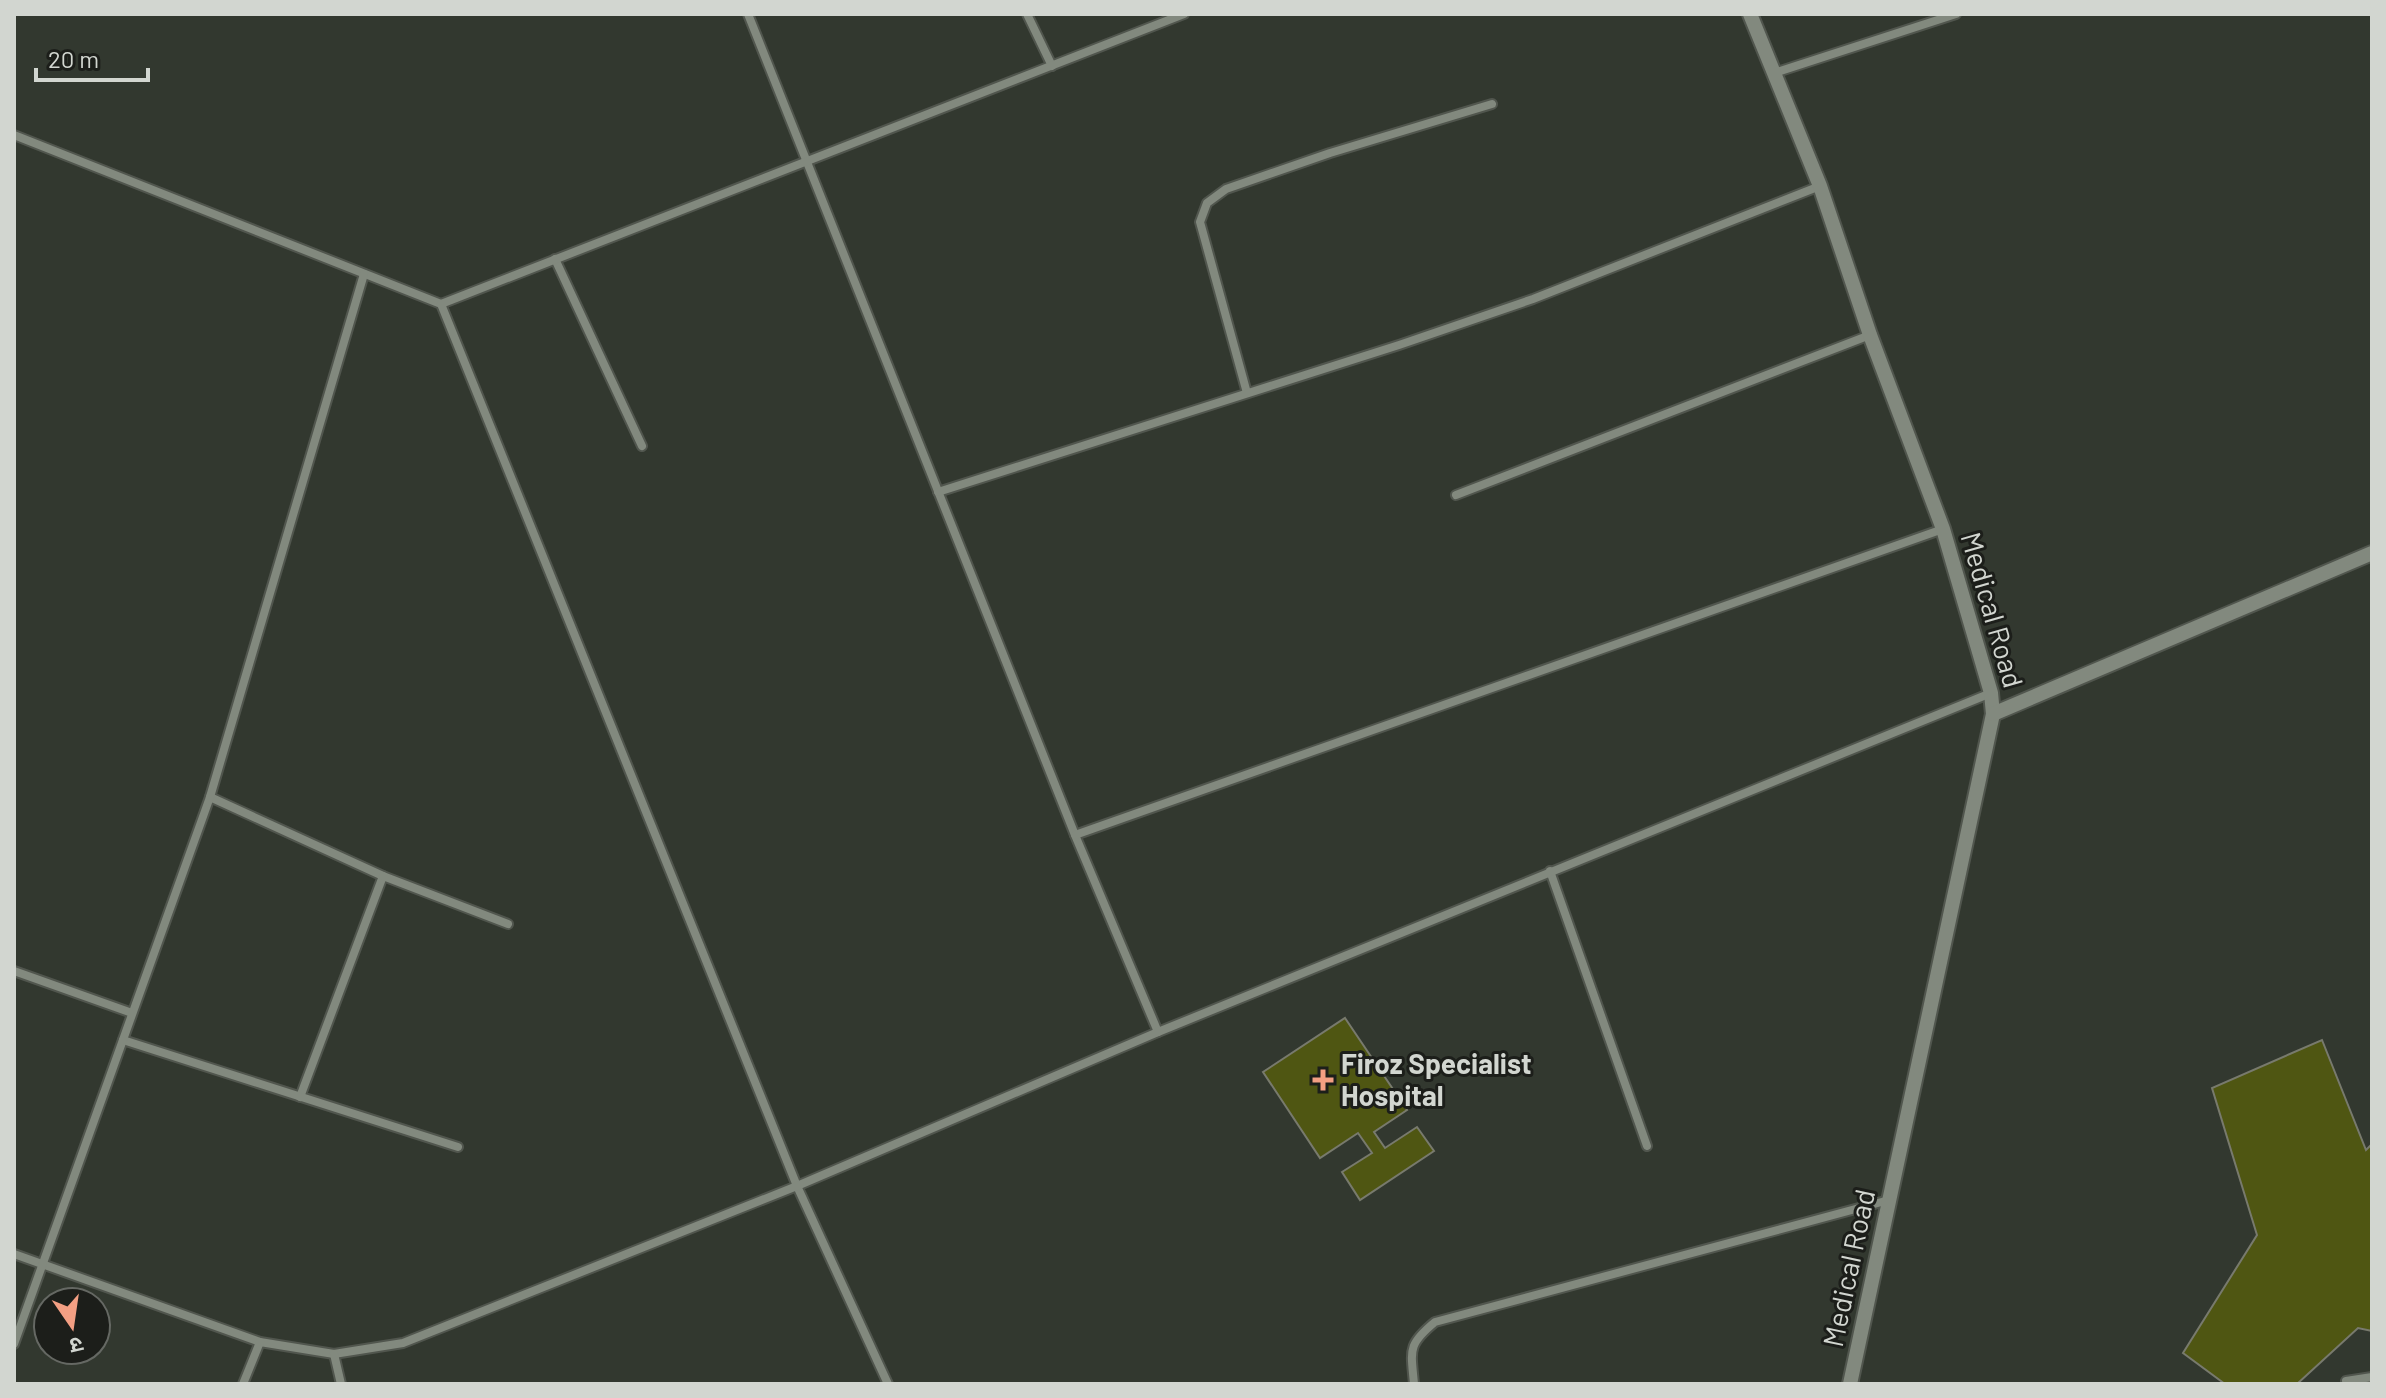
<svg xmlns="http://www.w3.org/2000/svg" width="2386" height="1398" viewBox="0 0 2386 1398" font-family="Barlow,'Noto Sans Devanagari',sans-serif">
<rect width="100%" height="100%" fill="#32382f"/>
<g fill="#4f5612" stroke="#787a6d" stroke-width="2">
<path d="M1345 1018 1407 1110 1374 1132 1385 1148 1417 1127 1434 1151 1360 1200 1342 1172 1372 1153 1358 1133 1320 1158 1263 1072Z"/>
<path d="M2322 1040 2366 1150 2372 1144V1331L2358 1328 2297 1384H2225L2183 1353 2257 1235 2212 1088Z"/>
</g>
<g fill="none" stroke-linecap="round" stroke-linejoin="round">
<g stroke="#51564e" stroke-width="12">
<g id="minor">
<path d="M748 14 1075 835 1158 1032"/>
<path d="M1027 14 1052 66"/>
<path d="M1774 73 1956 14"/>
<path d="M14 135 441 304 797 1186 888 1384"/>
<path d="M555 259 642 446"/>
<path d="M441 304 1184 14"/>
<path d="M1247 393 1200 222 1207 203 1226 189 1330 153 1492 104"/>
<path d="M938 492 1399 345 1533 299 1820 186"/>
<path d="M1456 495 1870 335"/>
<path d="M210 797 383 876 300 1097"/>
<path d="M1075 835 1943 529"/>
<path d="M1550 871 1647 1146"/>
<path d="M383 876 508 924"/>
<path d="M14 971 132 1013"/>
<path d="M123 1040 458 1147"/>
<path d="M14 1254 260 1342 334 1354 403 1343 797 1186 1158 1032 1991 693"/>
<path d="M14 1344 210 797 364 274"/>
<path d="M334 1354 341 1384"/>
<path d="M2346 1381 2372 1377"/>
<path d="M243 1384 260 1342"/>
<path d="M1414 1384C1411 1350 1407 1345 1435 1322L1889 1200"/>
</g>
</g>
<g stroke="#51564e" stroke-width="18">
<g id="tertiary">
<path d="M1750 14 1820 186 1870 335 1943 529 1991 693 1993 714 1850 1384"/>
<path d="M1993 714 2372 553"/>
</g>
</g>
<use href="#minor" stroke="#82897e" stroke-width="8"/>
<use href="#tertiary" stroke="#82897e" stroke-width="14"/>
</g>
<path fill="#f39f83" stroke="#1c1e1a" stroke-width="3" d="M1319 1068h8v8h8v8h-8v8h-8v-8h-8v-8h8z"/>
<g text-anchor="middle" stroke-width="6" stroke-linejoin="round" paint-order="stroke">
<g font-size="28" fill="#d2d6d0" stroke="#1c1e1a">
<text transform="translate(1992 610) rotate(74)" y="10">Medical Road</text>
<text transform="translate(1849 1268) rotate(-78)" y="10">Medical Road</text>
</g>
<g font-size="28" font-weight="bold" fill="#d2d6d0" stroke="#1c1e1a" text-anchor="start">
<text x="1341" y="1074">Firoz Specialist<tspan x="1341" dy="32">Hospital</tspan></text>
</g>
</g>
<rect width="2386" height="1398" fill="none" stroke="#d2d6d0" stroke-width="32"/>
<g transform="translate(72 1326) rotate(167)"><circle r="38" fill="#1c1e1a" stroke="#656863" stroke-width="2"/>
<path d="M0-6L14 30L0 20L-14 30Z" fill="#f39f83"/>
<text y="-12" font-size="22" font-weight="bold" text-anchor="middle" fill="#d2d6d0">उ</text>
</g>
<path d="M36 68v12h112v-12" fill="none" stroke="#d2d6d0" stroke-width="4"/>
<text x="48" y="68" font-size="24" fill="#d2d6d0" stroke="#1c1e1a" stroke-width="6" paint-order="stroke">20 m</text>
</svg>
